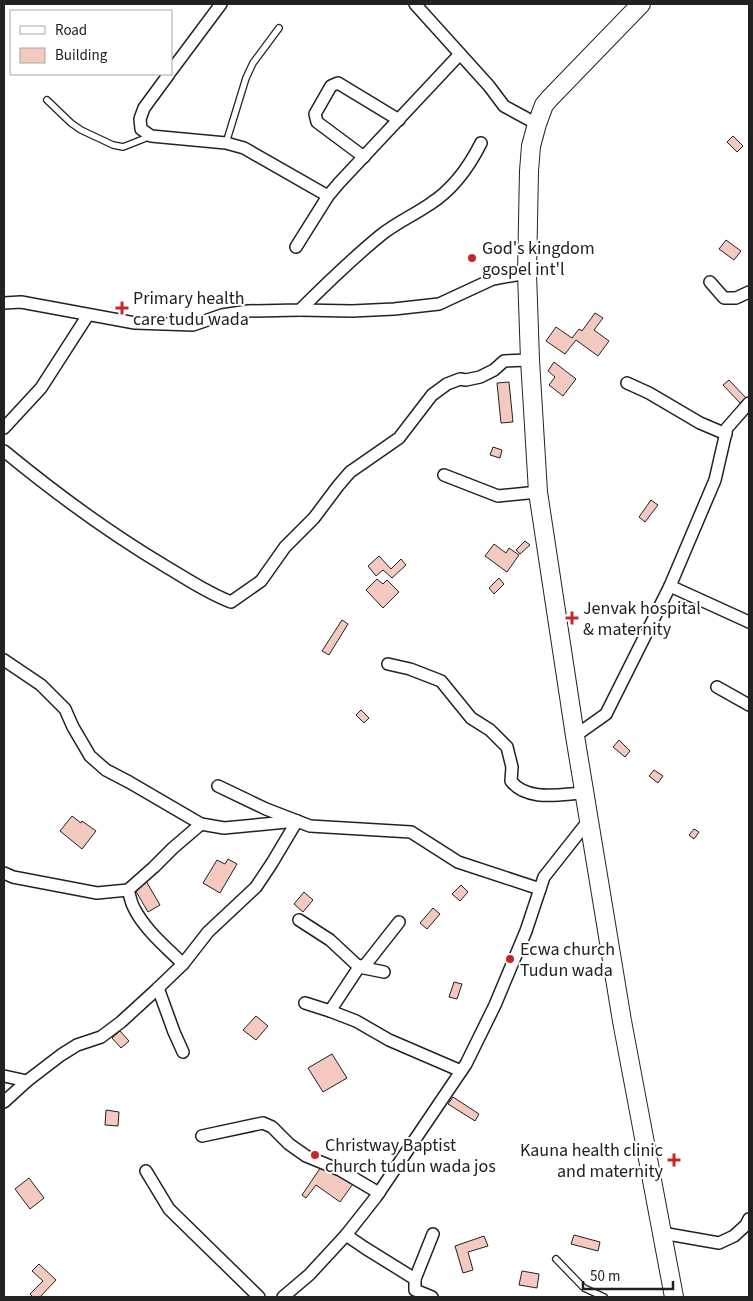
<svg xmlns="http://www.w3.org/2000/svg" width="753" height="1301" viewBox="0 0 753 1301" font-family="'Source Sans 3',sans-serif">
<rect width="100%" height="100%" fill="#fff"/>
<g fill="#f3c9c0" stroke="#222">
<path d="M733 136 743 146 737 152 727 142Z"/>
<path d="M726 240 741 251 734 260 719 249Z"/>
<path d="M595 313 603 318 594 330 609 341 598 356 576 340 565 354 546 341 556 327 572 338 579 329 582 331Z"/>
<path d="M554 362 576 379 563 396 549 385 555 377 548 371Z"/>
<path d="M729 380 746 398 740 403 723 385Z"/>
<path d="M509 382 513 422 501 423 497 383Z"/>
<path d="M493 447 502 450 500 458 490 455Z"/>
<path d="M651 500 658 505 645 522 639 517Z"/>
<path d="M525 541 530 545 520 554 516 550Z"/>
<path d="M494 544 506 553 509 548 519 555 507 572 485 556Z"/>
<path d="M379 556 391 569 401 559 406 565 392 578 383 570 376 576 368 566Z"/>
<path d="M499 578 504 584 494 594 489 588Z"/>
<path d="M377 579 383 584 387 580 399 592 383 608 366 590Z"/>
<path d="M342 620 348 624 329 655 322 651Z"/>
<path d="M361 710 369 718 364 723 356 715Z"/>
<path d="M619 740 630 751 625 757 613 747Z"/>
<path d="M654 770 663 776 658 783 649 776Z"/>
<path d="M72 816 81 823 82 821 96 831 82 849 60 831Z"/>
<path d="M694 829 699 832 694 839 689 835Z"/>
<path d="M228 859 237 864 220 893 203 883 217 860 225 864Z"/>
<path d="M146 881 160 905 148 912 134 888Z"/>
<path d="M461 885 468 892 460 901 452 894Z"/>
<path d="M304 892 313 900 303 912 294 904Z"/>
<path d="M433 908 440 914 427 929 420 923Z"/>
<path d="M454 982 462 984 457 999 449 997Z"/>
<path d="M256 1016 268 1026 256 1040 243 1030Z"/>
<path d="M120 1031 129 1041 121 1048 112 1038Z"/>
<path d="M332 1054 347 1078 323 1092 308 1068Z"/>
<path d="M453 1097 479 1114 475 1121 448 1104Z"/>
<path d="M106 1110 119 1112 118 1126 105 1125Z"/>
<path d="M323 1164 358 1177 340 1202 316 1185 306 1198 302 1195Z"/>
<path d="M29 1178 44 1198 30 1209 15 1189Z"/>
<path d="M574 1235 600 1242 598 1251 571 1244Z"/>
<path d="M484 1236 488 1246 468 1252 473 1270 463 1273 455 1246Z"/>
<path d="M39 1264 56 1280 40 1297H33L30 1294 43 1281 32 1271Z"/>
<path d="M522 1271 539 1274 537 1288 519 1285Z"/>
</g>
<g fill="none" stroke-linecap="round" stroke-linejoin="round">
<g stroke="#222" stroke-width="8">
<g id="lane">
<path d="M47 100 71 123 81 130 113 145 123 147 151 136"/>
<path d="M226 143 246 78 253 63 279 28"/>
<path d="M556 1259 584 1288 604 1297"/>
</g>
</g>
<g stroke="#222" stroke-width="14">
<g id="street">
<path d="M415 4 489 86 504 106 537 124"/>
<path d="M171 71 221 4"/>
<path d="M169 74 144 108 140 119 141 129 151 136 226 143 244 148 328 196"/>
<path d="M364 157 317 122 315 114 331 86 338 83 399 120"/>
<path d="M296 247 328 196 339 183 460 54"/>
<path d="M710 282 724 298H736L749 292"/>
<path d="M4 303 21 302 135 323 193 325 222 315 248 311 300 310C326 284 353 258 381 235 396 223 414 215 430 204 452 190 469 167 481 143"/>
<path d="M300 310 352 311 394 309 439 304 493 279 527 273"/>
<path d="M627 383 649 393 700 423 726 434"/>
<path d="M4 428 41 388 88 315"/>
<path d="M4 451C55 493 108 532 165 566 187 579 207 593 231 602L261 581 285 547 314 518 338 486 350 472 399 438 432 395 447 384 460 379 466 380 480 377 494 370 504 361 530 360"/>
<path d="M444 475 498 496 538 492"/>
<path d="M670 586 749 622"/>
<path d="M4 660 41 685 65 709 73 727 90 756 106 770 129 782 201 824 224 828 297 821"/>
<path d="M388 664 410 669 441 681 471 718 490 730 507 747 512 767 511 781C527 802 561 794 584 793"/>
<path d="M717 687 749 705"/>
<path d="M575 736 606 714 670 586 715 480 727 428 749 403"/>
<path d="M218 786 266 809 310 826 411 832 458 862 540 889"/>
<path d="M4 873 13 877 97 893 128 890 154 867 173 848 201 824"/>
<path d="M128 890C130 896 131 903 134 908 145 930 166 947 183 964"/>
<path d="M299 920 330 940 359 967 384 972"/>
<path d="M158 988 174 1032 183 1052"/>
<path d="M305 1003 330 1011 356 1021 389 1040 461 1071"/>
<path d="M330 1011 359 967 366 964 399 922"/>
<path d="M4 1076 27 1081"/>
<path d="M4 1102 27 1081 61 1055 77 1045 101 1037 121 1022 156 990 183 964 208 932 256 887 272 863 297 821"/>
<path d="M202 1136 263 1123 272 1127 289 1144 306 1156 340 1170 379 1193"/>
<path d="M146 1171 169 1209 259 1297"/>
<path d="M662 1233 719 1243 734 1236 746 1225 749 1219"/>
<path d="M346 1235 365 1248 415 1279V1290L432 1297"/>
<path d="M415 1279 433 1234"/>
<path d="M283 1297 309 1275 346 1235 376 1197 466 1064 495 1005 526 931 544 877 589 820"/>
</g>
</g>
<g stroke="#222" stroke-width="20">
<path id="primary" d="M641 4 550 98 544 105 537 124 531 146 529 171 527 273 530 360 538 492 575 736 622 1021 674 1297"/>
</g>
<use href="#lane" stroke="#fff" stroke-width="5.5"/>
<use href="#street" stroke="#fff" stroke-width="11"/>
<use href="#primary" stroke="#fff" stroke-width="18"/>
</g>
<g fill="#c62828" stroke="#fff" stroke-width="2">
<circle cx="472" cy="258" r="5"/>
<path d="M119.5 300.5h5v5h5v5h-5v5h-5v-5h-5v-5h5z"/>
<path d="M569.5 610.5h5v5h5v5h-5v5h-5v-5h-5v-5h5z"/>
<circle cx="510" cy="959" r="5"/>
<circle cx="315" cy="1155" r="5"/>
<path d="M671.5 1152.5h5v5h5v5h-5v5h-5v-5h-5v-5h5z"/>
</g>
<g text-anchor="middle" stroke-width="4" stroke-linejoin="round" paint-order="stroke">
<g font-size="18" fill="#222" stroke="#fff" text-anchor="start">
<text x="482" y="254">God's kingdom<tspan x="482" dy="21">gospel int'l</tspan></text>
<text x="133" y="304">Primary health<tspan x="133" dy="21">care tudu wada</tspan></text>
<text x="583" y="614">Jenvak hospital<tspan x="583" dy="21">&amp; maternity</tspan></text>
<text x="520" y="955">Ecwa church<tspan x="520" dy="21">Tudun wada</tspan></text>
<text x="325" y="1151">Christway Baptist<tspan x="325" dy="21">church tudun wada jos</tspan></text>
<text x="663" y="1156" text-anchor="end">Kauna health clinic<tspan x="663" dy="21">and maternity</tspan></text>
</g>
</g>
<rect width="753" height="1301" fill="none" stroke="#222222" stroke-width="10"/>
<rect x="10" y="10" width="162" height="65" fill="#ffffff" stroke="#a7a7a7"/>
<rect x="20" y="26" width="25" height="8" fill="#ffffff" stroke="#a7a7a7"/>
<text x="55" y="35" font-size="15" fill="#222222">Road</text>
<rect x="20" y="48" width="25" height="15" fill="#f3c9c0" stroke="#a7a7a7"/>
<text x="55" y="60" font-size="15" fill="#222222">Building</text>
<path d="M583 1281v8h90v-8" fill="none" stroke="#222222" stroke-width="2.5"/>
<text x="590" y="1281" font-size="15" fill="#222222" stroke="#ffffff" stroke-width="4" paint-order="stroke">50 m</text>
</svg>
